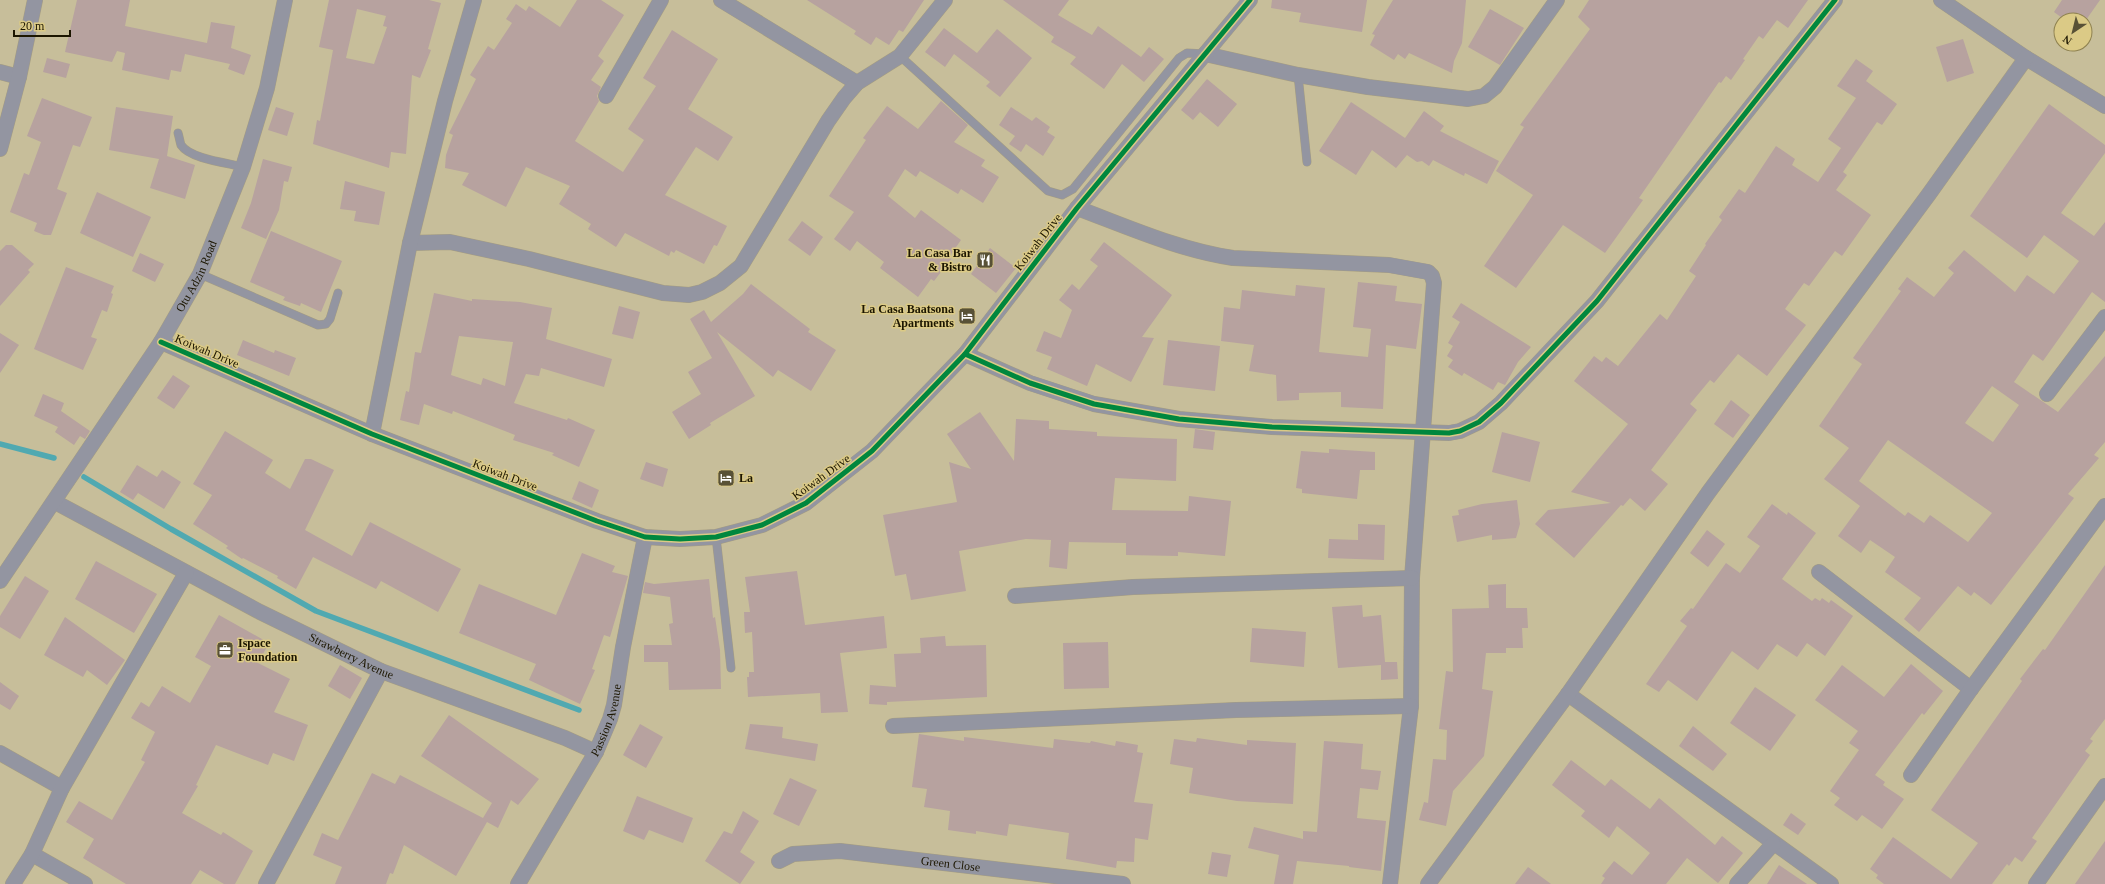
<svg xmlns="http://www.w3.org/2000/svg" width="2105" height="884" viewBox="0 0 2105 884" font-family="Georgia,serif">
<rect width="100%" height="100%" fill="#c7be9a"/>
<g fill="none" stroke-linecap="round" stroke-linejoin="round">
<g stroke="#50a9b1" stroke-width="5.5">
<path d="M0 444 54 458"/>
<path d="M84 477 171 529 316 611 579 710"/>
</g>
</g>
<g fill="#b7a29f" fill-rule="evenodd">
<path d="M77 0H130L125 26 207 43 211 22 235 26 231 48 251 55 244 75 228 69 230 64 185 54 181 72 171 70 169 80 122 70 125 53 117 51 112 62 65 52Z"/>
<path d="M329 0H429L441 3 428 49 431 50 420 78 412 75 406 154 391 152 389 168 313 144 317 120 320 121 333 50 319 47ZM357 9 386 16 383 26 387 27 374 64 346 58Z"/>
<path d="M577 0H601L624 15 598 56 604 61 591 80 601 87 597 96 599 101 575 141 623 172 644 140 628 129 656 86 643 78 672 30 718 59 688 109 733 137 718 161 696 147 665 195 727 226 717 246 714 245 704 264 676 250 674 253 671 251 669 256 625 233 616 247 588 229 591 224 559 204 570 186 526 167 506 207 462 185 469 173 445 168 446 155 453 135 449 133 476 79 470 75 488 46 494 50 512 23 506 19 516 4 526 11 529 6 560 27Z"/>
<path d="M807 0H924L903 32 899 30 889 45 876 37 871 45 854 34 856 31Z"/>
<path d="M1003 0H1069L1058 15 1092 35 1098 26 1141 57 1149 47 1164 59 1144 82 1122 64 1104 89 1070 64 1076 57 1051 42 1054 37Z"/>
<path d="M1272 0H1367L1362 32 1299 22 1301 13 1271 8Z"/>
<path d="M1393 0H1466L1462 43 1454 61 1452 73 1409 53 1405 59 1398 54 1394 60 1370 45 1375 35 1372 34Z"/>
<path d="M1589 0H1808L1788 28 1777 20 1763 39 1759 36 1743 59 1745 60 1731 80 1726 76 1721 83 1719 82 1639 198 1643 200 1605 253 1563 225 1516 288 1484 266 1533 195 1496 171 1524 127 1520 125 1590 29 1578 17Z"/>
<path d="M2062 0H2100L2086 20H2065L2054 12Z"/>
<path d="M1490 9 1524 28 1500 65 1468 47Z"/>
<path d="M944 28 977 53 997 29 1032 58 1000 97 986 86 990 82 954 54 945 67 925 52Z"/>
<path d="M1963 39 1974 73 1947 82 1936 47Z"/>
<path d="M47 58 70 64 66 78 43 72Z"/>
<path d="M1856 59 1873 71 1866 81 1897 104 1882 125 1877 122 1843 172 1847 175 1836 190 1871 215 1842 256 1835 251 1809 286 1804 283 1785 309 1806 325 1767 376 1738 354 1714 383 1710 380 1690 404 1697 410 1651 470 1668 484 1645 511 1630 498 1623 506 1621 505 1574 558 1535 524 1548 510 1611 503 1571 492 1628 424 1574 381 1594 356 1602 362 1606 357 1618 366 1660 314 1667 320 1696 276 1689 271 1706 245 1705 244 1722 220 1719 217 1739 189 1745 193 1776 146 1795 159 1792 165 1818 182 1841 148 1828 139 1856 98 1837 86Z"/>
<path d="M1207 79 1237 104 1218 127 1200 112 1193 120 1181 110Z"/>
<path d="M42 98 92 117 80 147 73 145 57 189 67 193 51 235H44L34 231 37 223 10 212 24 173 29 175 41 142 27 136Z"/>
<path d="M941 101 968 125 954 142 985 160 981 166 999 177 983 203 961 189 958 194 920 171 916 177 905 169 888 196 915 218 921 210 961 240 949 257 951 259 934 281 931 279 918 297 880 268 884 262 857 241 850 251 834 239 854 212 829 196 866 140 863 138 887 106 918 129Z"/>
<path d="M1351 102 1405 138 1424 111 1444 126 1440 131 1499 161 1487 184 1465 173 1464 176 1433 160 1429 166 1422 161 1417 162 1407 155 1396 168 1372 150 1356 175 1319 151Z"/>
<path d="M2049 104 2105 145V153L2061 213 2094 236 2105 222V302L2092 292 2043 361 2033 354 2014 382 2058 412 2105 356V442L2094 455 2099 458 2068 494 2074 498 1991 605 1974 592 1971 596 1958 586 1919 632 1904 619 1921 598 1885 572 1895 557 1870 540 1861 553 1838 536 1860 506 1824 479 1849 448 1819 426 1862 364 1853 358 1901 291 1898 289 1907 277 1934 297 1954 273 1948 268 1964 250 2015 292 2027 275 2054 294 2079 261 2044 235 2027 258 1970 216ZM1992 386 2019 405 1993 442 1965 423ZM1888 440 1992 513 1968 542 1930 515 1924 523 1908 512 1905 516 1859 481Z"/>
<path d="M116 107 173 116 167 156 195 165 185 199 150 188 159 159 109 150Z"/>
<path d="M276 107 294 113 287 136 268 130Z"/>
<path d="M1011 107 1032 121 1036 117 1050 127 1047 132 1055 137 1043 156 1026 144 1021 152 1009 144 1015 136 999 125Z"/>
<path d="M263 159 292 167 288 182 284 181 279 210 266 239 241 228 251 203Z"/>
<path d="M345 181 385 192 379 225 354 221 356 211 340 209Z"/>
<path d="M97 192 151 217 133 257 80 233Z"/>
<path d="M802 221 823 237 810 256 788 240Z"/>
<path d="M271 231 342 261 321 312 301 303 300 306 283 300 285 297 250 282Z"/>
<path d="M1104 242 1172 295 1142 337 1154 338 1131 382 1096 364 1087 386 1047 369 1052 357 1036 351 1044 331 1061 338 1072 310 1059 300 1072 284 1079 290 1098 266 1090 260Z"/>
<path d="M6 245H12L34 264 28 270 30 272 0 306V251Z"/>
<path d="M990 248 1016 268 996 293 971 274Z"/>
<path d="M140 253 164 264 155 282 132 271Z"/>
<path d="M66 267 114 286 111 293 113 294 107 312 102 310 91 337 97 339 83 370 34 349Z"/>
<path d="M1358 282 1397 286 1395 301 1422 304 1416 349 1386 345 1383 409 1341 407V392L1299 393V400L1277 401 1276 375 1249 371 1254 345 1221 341 1224 307 1240 309 1242 290 1295 296 1296 285 1325 288 1319 352 1368 357 1371 329 1353 327Z"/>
<path d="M751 284 810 329 808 332 836 350 811 391 778 370 773 377 717 332 755 396 710 423 711 425 689 439 672 412 701 394 688 372 712 358 690 319 704 310 711 322 743 294Z"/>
<path d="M434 293 472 301V299L520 302 552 308 546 339 612 359 604 387 541 368 539 376 526 374 514 403 567 420 568 418 595 430 579 467 552 455 554 453 513 440 515 435 453 411 452 414 424 404 419 425 400 420 406 391 409 392 415 352 421 353ZM459 336 513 342 505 386 483 378 481 385 451 375Z"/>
<path d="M1461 303 1531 347 1518 362 1505 385 1498 382 1493 390 1464 373 1462 376 1448 367 1453 360 1447 356 1453 346 1448 343 1460 322 1452 317Z"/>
<path d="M619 306 640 312 633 339 612 334Z"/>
<path d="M0 333 19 345 0 373Z"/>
<path d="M243 340 274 353 275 350 296 358 289 376 237 355Z"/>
<path d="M1168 340 1220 346 1215 391 1163 385Z"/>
<path d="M173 375 190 386 174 409 157 398Z"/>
<path d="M43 394 64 403 61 411 90 431 85 439 80 436 74 445 55 432 58 427 34 416Z"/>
<path d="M1731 400 1750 415 1733 438 1714 424Z"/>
<path d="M980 412 1014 461 1016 419 1049 421V429L1097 432V436L1177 439 1176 481 1115 478 1112 510 1188 511 1189 496 1231 501 1225 556 1178 552V556L1126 555V543L1069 542 1067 569 1049 567 1051 540 1026 539 959 551 966 591 911 600 906 574 895 576 883 515 957 502 949 462 971 469 947 434Z"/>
<path d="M1195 429 1215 432 1213 450 1193 448Z"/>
<path d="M225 431 273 460 265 473 290 489 305 459H311L334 470 305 530 352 556 370 522 461 569 438 612 381 581 376 589 313 557 296 589 277 578 278 576 243 558 242 559 226 548 228 546 193 524 212 495 193 484Z"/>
<path d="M1502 432 1540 442 1530 482 1492 472Z"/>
<path d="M1329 449 1375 452V470H1360L1357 499 1302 493V489L1296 488 1301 451 1329 453Z"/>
<path d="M646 462 668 469 663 487 640 479Z"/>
<path d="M137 465 157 477 162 470 181 482 164 509 138 493 133 500 120 492Z"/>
<path d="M579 481 599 490 592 508 572 499Z"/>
<path d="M1517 500 1520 524 1516 538 1492 540V535L1457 542 1452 516 1459 515 1458 510 1482 504Z"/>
<path d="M1772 504 1787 515 1788 512 1816 533 1782 579 1812 601 1815 598 1820 601 1822 598 1829 603 1831 600 1853 616 1825 656 1807 643 1797 657 1777 644 1758 670 1732 651 1697 701 1668 680 1659 692 1646 684 1687 626 1680 621 1691 608 1693 609 1726 563 1740 573 1760 546 1747 537Z"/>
<path d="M1358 524 1385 525 1384 560 1328 558 1329 539 1358 540Z"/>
<path d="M1707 530 1725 544 1708 567 1690 553Z"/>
<path d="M582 553 615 566 612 572 628 576 610 637 604 635 592 669 595 670 580 704 529 680 536 664 459 633 479 584 556 615Z"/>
<path d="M96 561 157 594 134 633 75 599Z"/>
<path d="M2105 565V719L2090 739 2093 741 2085 751 2090 755 2032 838 2037 841 2022 862 2015 857 2009 866 2007 864 1992 884H1884L1876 878 1878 875 1870 869 1893 837 1951 879 1978 843 1931 810 2022 681 2020 679 2043 649 2045 650Z"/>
<path d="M797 571 805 625 884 616 887 648 840 653 848 712 821 713 820 693 748 697 747 677H749V672H754L752 632 745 633 744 612H750L745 577Z"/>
<path d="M25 576 49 591 20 639 0 627V616Z"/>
<path d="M709 579 713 618 715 617 720 650 721 689 669 690 668 662H644V645H672L669 624 673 623 670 597 643 593 645 582 654 584Z"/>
<path d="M1506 584V608H1527L1528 628H1522L1523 648H1506V653H1486L1482 689 1493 691 1484 756 1453 791 1446 826 1419 820 1424 802 1428 803 1433 759 1446 760 1447 730 1439 729 1446 671 1453 672 1452 609 1489 608 1488 585Z"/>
<path d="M1362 605 1363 617 1381 615 1385 662H1397L1398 679 1381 680V665L1338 668 1332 607Z"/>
<path d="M219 615 269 643 258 663 290 679 274 712 308 725 294 761 273 753 268 765 216 745 196 785 198 786 182 813 221 835 223 832 253 851 235 884H224L200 870 191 884H126L83 858 94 839 66 822 79 801 112 820 145 762 141 760 155 732 131 718 141 702 149 707 162 686 190 703 211 666 195 657Z"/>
<path d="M65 617 125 660 107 685 87 670 83 677 44 655Z"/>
<path d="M1252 628 1306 632 1304 667 1250 662Z"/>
<path d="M945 636 946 646 986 645 987 697 887 702V705L869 704 870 685 896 687 894 654 921 653 920 638Z"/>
<path d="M1108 642 1109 688 1064 689 1063 643Z"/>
<path d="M1911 664 1943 691 1924 715 1922 713 1875 775 1885 782 1883 785 1904 799 1882 829 1862 815 1857 821 1834 805 1840 798 1830 791 1859 750 1849 743 1858 731 1815 700 1842 665 1884 697Z"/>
<path d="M340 665 362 678 350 699 328 686Z"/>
<path d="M0 682 19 696 10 710 0 704Z"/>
<path d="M1755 687 1796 715 1770 751 1730 723Z"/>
<path d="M449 715 539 779 518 805 511 800 498 828 487 822 456 876 404 845 393 874 390 873 386 884H335L342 867 313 855 322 833 338 840 372 773 395 784 400 775 483 818 492 803 421 756Z"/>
<path d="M640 724 663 737 646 768 623 755Z"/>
<path d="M750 724 783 727 782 738 818 744 815 761 745 749Z"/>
<path d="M1693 726 1727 754 1713 771 1679 746Z"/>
<path d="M919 734 964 741V737L1053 748 1054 739 1090 743 1091 741 1115 746 1116 741 1138 745 1137 752 1143 753 1134 802 1153 804 1148 840 1135 838 1134 862 1117 861 1116 868 1066 859 1069 833 1009 824 1007 836 976 831V834L948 830 950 811 924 807 927 789 912 787Z"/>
<path d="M1197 738 1247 745V740L1296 743 1293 804 1237 801 1189 793 1193 768 1170 764 1174 739 1196 742Z"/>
<path d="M1324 741 1363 744 1361 769 1381 771 1378 790 1360 788 1357 818 1386 821 1381 871 1349 867V866L1297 861 1293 884H1274L1279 855 1248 848 1254 827 1303 839V831L1317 832Z"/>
<path d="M1571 760 1605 786 1611 779 1650 809 1659 798 1715 845 1722 836 1743 853 1718 883 1687 858 1666 884H1601L1605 878 1602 876 1614 861 1632 875 1650 853 1617 826 1609 838 1581 816 1585 811 1552 785Z"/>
<path d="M790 778 817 790 799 826 773 814Z"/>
<path d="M637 796 693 818 683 843 649 830 644 840 623 831Z"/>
<path d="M743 811 759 821 740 852 755 862 740 884 705 861 724 831 732 834Z"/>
<path d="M1791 813 1806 824 1798 835 1783 825Z"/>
<path d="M2105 841V884H2075Z"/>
<path d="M1212 852 1231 855 1227 877 1208 874Z"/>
<path d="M1779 865 1807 884H1767Z"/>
<path d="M1528 867 1551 884H1515Z"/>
</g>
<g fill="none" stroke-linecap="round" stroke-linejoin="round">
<g stroke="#a59d82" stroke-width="9">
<g id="service">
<path d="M900 56 1048 191 1062 195 1073 189 1179 58 1187 53 1205 54"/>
<path d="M1298 75 1307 162"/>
<path d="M178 133C179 136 180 142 181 145 190 159 228 163 243 167"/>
<path d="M200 274 318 325 326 324 330 319 338 293"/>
<path d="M716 537 731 668"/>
</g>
</g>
<g stroke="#a59d82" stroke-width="16">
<g id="minor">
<path d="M721 0 857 83"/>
<path d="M1941 0 2026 58 2105 106"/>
<path d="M1205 54 1298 75 1368 87 1468 99 1484 96 1495 87 1557 0"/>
<path d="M0 72 19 77"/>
<path d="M606 96 661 0"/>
<path d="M0 149 19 77 35 0"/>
<path d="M1077 208C1128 227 1179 250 1233 258L1389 265 1428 272 1432 276 1434 283 1412 578 1411 706 1390 884"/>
<path d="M410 243 450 242 529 259 663 293 689 295 702 292 720 283 741 266 828 121 844 98 857 83 900 56 945 0"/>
<path d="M161 342 372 434 597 521 645 537 680 539 716 537 762 525 806 503 872 451 965 354 1077 208 1250 0"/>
<path d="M965 354 1030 383 1094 404 1179 419 1272 427 1449 433 1460 431 1479 422 1501 403 1597 301 1835 0"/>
<path d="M2047 394 2105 317"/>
<path d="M372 434 410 243 445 101 474 0"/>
<path id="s1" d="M55 502 260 612 381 671 565 738 596 752"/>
<path d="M1819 572 1971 689"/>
<path id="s2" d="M0 581 161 342 200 274 243 167 267 88 285 0"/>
<path d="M1015 596 1133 587 1412 578"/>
<path d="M1568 694 1831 884"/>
<path d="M893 726 1236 710 1411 706"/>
<path d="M0 753 62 788"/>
<path d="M1911 775 1971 689 2105 506"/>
<path d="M32 854 85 884"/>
<path id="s3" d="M779 861 793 854 840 851 1123 884"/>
<path d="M13 884 32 854 62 788 186 573"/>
<path d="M266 884 381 671"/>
<path id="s4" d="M518 884 596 752 610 719 614 705 623 647 645 537"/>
<path d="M1428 884 1568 694 1708 493 1929 194 2026 58"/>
<path d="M1737 884 1773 844"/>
<path d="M2036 884 2105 786"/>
</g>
</g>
<use href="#service" stroke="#9395a1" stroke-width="8"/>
<use href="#minor" stroke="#9395a1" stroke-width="15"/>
<g stroke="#dbca86" stroke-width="8">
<g id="cycleway">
<path d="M161 342 372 434 597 521 645 537 680 539 716 537 762 525 806 503 872 451 965 354 1077 208 1250 0"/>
<path d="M965 354 1030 383 1094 404 1179 419 1272 427 1449 433 1460 431 1479 422 1501 403 1597 301 1835 0"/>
</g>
</g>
<use href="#cycleway" stroke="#00873e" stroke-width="5"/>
</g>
<defs>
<g id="restaurant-square" transform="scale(0.9)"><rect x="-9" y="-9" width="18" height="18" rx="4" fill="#585136" stroke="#dbca86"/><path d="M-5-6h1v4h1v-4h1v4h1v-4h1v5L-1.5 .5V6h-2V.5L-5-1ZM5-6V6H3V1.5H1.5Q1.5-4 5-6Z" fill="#fff"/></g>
<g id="hotel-square" transform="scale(0.9)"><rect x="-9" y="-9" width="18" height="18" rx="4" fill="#585136" stroke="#dbca86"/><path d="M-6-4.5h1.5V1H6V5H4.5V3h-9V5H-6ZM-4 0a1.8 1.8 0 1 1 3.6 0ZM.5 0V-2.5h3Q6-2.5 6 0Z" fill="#fff"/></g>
<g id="office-square" transform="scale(0.9)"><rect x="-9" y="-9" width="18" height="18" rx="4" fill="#585136" stroke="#dbca86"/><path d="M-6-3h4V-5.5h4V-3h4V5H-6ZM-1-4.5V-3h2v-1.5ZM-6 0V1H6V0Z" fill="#fff"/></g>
</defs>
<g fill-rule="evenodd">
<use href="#restaurant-square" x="985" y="260"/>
<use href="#hotel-square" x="967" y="316"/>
<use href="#hotel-square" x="726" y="478"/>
<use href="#office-square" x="225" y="650"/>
</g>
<g text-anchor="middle" stroke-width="3" stroke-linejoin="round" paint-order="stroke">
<g font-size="12" fill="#1c1600" stroke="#dbca86">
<text transform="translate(1038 242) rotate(-52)" y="4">Koiwah Drive</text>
<text dy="4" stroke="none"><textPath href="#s2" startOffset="363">Otu Adzin Road</textPath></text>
<text transform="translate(207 351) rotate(23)" y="4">Koiwah Drive</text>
<text transform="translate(505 475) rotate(21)" y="4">Koiwah Drive</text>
<text transform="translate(821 477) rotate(-36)" y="4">Koiwah Drive</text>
<text dy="4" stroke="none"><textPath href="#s1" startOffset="334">Strawberry Avenue</textPath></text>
<text dy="4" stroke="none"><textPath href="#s4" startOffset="187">Passion Avenue</textPath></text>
<text dy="4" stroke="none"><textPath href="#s3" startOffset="174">Green Close</textPath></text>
</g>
<g font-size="12" font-weight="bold" fill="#1c1600" stroke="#dbca86" text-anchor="end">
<text x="972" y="257">La Casa Bar<tspan x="972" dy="14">&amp; Bistro</tspan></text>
<text x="954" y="313">La Casa Baatsona<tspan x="954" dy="14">Apartments</tspan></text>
<text x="739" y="482" text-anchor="start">La</text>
<text x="238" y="647" text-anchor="start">Ispace<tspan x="238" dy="14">Foundation</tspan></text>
</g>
</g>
<g transform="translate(2073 32) rotate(215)"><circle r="19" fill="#dbca86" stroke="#8f8250"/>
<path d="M0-3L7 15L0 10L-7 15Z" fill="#585136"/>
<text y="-6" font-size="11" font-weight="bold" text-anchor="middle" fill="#1c1600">N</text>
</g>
<path d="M14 30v6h56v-6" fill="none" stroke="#1c1600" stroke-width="2"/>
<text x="20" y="30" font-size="12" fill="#1c1600" stroke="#dbca86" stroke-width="3" paint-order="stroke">20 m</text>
</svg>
